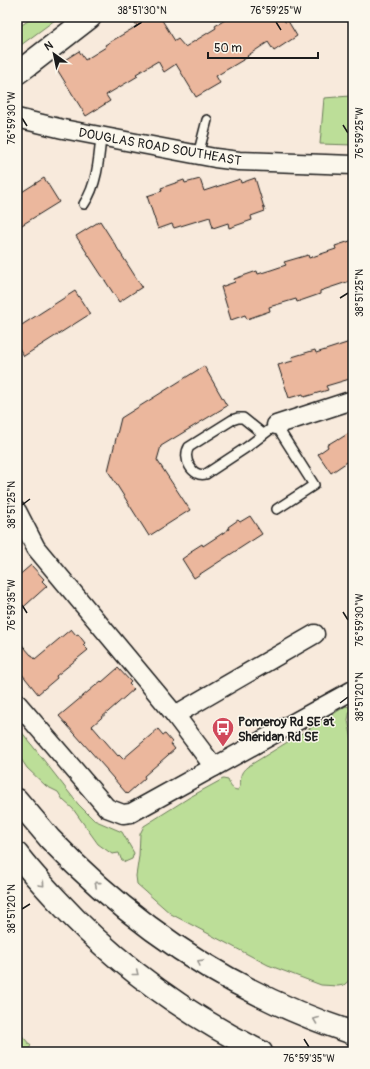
<svg xmlns="http://www.w3.org/2000/svg" width="370" height="1069" viewBox="0 0 370 1069" font-family="Pangolin,sans-serif">
<rect width="100%" height="100%" fill="#f8eadc"/>
<filter id="ink" filterUnits="userSpaceOnUse"><feTurbulence type="fractalNoise" baseFrequency=".025" numOctaves="2"/><feDisplacementMap in="SourceGraphic" scale="8" xChannelSelector="R" yChannelSelector="G"/><feConvolveMatrix kernelMatrix="1 2 1 2 8 2 1 2 1" color-interpolation-filters="sRGB"/></filter>
<g filter="url(#ink)">
<g fill="#bcde98" stroke="#6c7d5a">
<path d="M34 17H59L17 48V28Z"/>
<path d="M353 95V145L320 144 324 98 350 96Z"/>
<path d="M346 706 349 707 350 710 348 720 352 740 353 743V977L344 985 338 986 321 985 268 965 171 914 137 884 136 876 139 856 140 834 144 826 190 797 223 779 228 780C230 785 232 790 238 790 244 781 236 776 247 767Z"/>
<path d="M17 726 78 804 94 820 122 832 134 853 132 859 125 862 121 859 119 853 112 854 98 844 73 809 63 800 58 792 46 786 27 768 17 753Z"/>
<path d="M17 1030 31 1046 28 1049 27 1052H17Z"/>
</g>
<g fill="#ebb79d" stroke="#1c1c1c">
<path d="M132 17H160L175 41 178 39 185 47 216 28 215 26 230 17H282L285 22 288 21 297 36 274 51 268 42 247 56 248 57 216 76 220 83 196 97 176 64 164 72 158 61 136 74 138 76 106 95 110 101 86 116 55 66 79 51 85 60 106 47 105 45 137 26Z"/>
<path d="M44 178 59 202 17 228V195Z"/>
<path d="M255 178 265 211 251 216 252 220 229 228 228 223 213 228 210 217 174 228 172 224 158 229 147 196 162 191 161 188 184 180 185 183 200 179 204 191 240 179 241 183Z"/>
<path d="M100 221 142 287 119 302 76 236Z"/>
<path d="M353 240V280L320 291V294L297 302 296 299 269 307 270 311 247 319 245 315 231 320 221 287 235 282 234 279 257 271 258 274 271 270 286 265 284 262 308 255 309 258 336 249 335 246Z"/>
<path d="M75 291 90 314 24 356 17 345V328Z"/>
<path d="M353 341V378L326 386 328 390 304 397 303 394 289 398 278 365 293 361 292 357 315 350 316 353Z"/>
<path d="M204 366 227 406 161 446 157 460 190 510 149 536 108 471 121 418Z"/>
<path d="M349 433 353 439V458L331 473 318 454 328 447 327 445 337 439 338 440Z"/>
<path d="M250 516 262 534 194 578 182 559 192 552 191 551 202 544 203 546 229 529 228 527 238 520 240 522Z"/>
<path d="M31 565 44 579 42 581 47 586 17 613V577Z"/>
<path d="M71 629 76 635 78 634 85 643 83 645 88 650 56 676 57 678 38 694 17 668V639L31 655H32L35 659Z"/>
<path d="M118 668 131 682 129 684 134 689 92 726 118 756 119 755 123 759 158 729 163 735 165 734 172 742 171 744 175 749 144 776 145 778 127 794 107 771V770L59 716 101 681 102 682Z"/>
</g>
<g fill="none" stroke-linecap="round" stroke-linejoin="round">
<g stroke="#1c1c1c" stroke-width="12">
<g id="lane">
<path d="M198 155 207 120"/>
<path d="M84 204C97 185 99 159 101 137"/>
<path d="M263 434 243 418H238L232 420 189 447C182 458 192 478 206 474L247 447 276 425 314 485 277 509"/>
</g>
</g>
<g stroke="#1c1c1c" stroke-width="21">
<g id="street">
<path d="M17 118 63 129 215 158 239 161 353 165"/>
<path d="M276 425 353 400"/>
<path d="M17 511 36 548 175 715 214 767"/>
<path d="M17 703 107 808 123 814 131 813 353 690"/>
<path d="M175 715 315 634"/>
</g>
</g>
<g stroke="#1c1c1c" stroke-width="25">
<path id="secondary" d="M17 73 28 65 90 17"/>
</g>
<g stroke="#1c1c1c" stroke-width="25">
<g id="highway">
<path d="M17 800C28 813 39 826 50 839 135 928 237 995 353 1033"/>
<path d="M17 854C29 870 43 885 57 900 116 964 183 1013 261 1052"/>
</g>
</g>
<use href="#lane" stroke="#fbf7ec" stroke-width="9"/>
<use href="#street" stroke="#fbf7ec" stroke-width="18"/>
<use href="#secondary" stroke="#fbf7ec" stroke-width="22"/>
<use href="#highway" stroke="#fbf7ec" stroke-width="22"/>
</g>
<defs><path id="oneway-chevron" d="M-2-3.5L2.5 0L-2 3.5" fill="none" stroke-width="1.6" stroke-linecap="round" stroke-linejoin="round"/></defs>
<g stroke="#97948e">
<use href="#oneway-chevron" transform="translate(42 884) rotate(47)"/>
<use href="#oneway-chevron" transform="translate(97 884) rotate(-139)"/>
<use href="#oneway-chevron" transform="translate(200 962) rotate(-148)"/>
<use href="#oneway-chevron" transform="translate(136 973) rotate(39)"/>
<use href="#oneway-chevron" transform="translate(316 1020) rotate(-159)"/>
</g>
</g>
<path fill="none" stroke="#1c1c1c" stroke-width="1.5" d="M276 22 281 30M134 27 142 22M22 118 27 126M343 125 348 133M340 298 348 293M22 505 30 499M22 605 27 613M343 612 348 620M340 703 348 697M22 909 30 904M304 1039 309 1047"/>
<defs>
<g id="bus-pin" transform="scale(1.15)"><path d="M0 17L-7.5 6A9.5 9.5 0 1 1 7.5 6Z" fill="#d1495b" stroke="#fbf7ec"/><path d="M-5-6H5V4H4V6H2V4H-2V6H-4V4H-5ZM-3.5-4V0h7V-4ZM-3.5 1.2v1.5H-2V1.2ZM2 1.2v1.5H3.5V1.2Z" fill="#fff"/></g>
</defs>
<g fill-rule="evenodd">
<use href="#bus-pin" x="223" y="728"/>
</g>
<g text-anchor="middle" stroke-width="3" stroke-linejoin="round" paint-order="stroke">
<g font-size="13" fill="#1c1c1c" stroke="#fbf7ec">
<text transform="translate(160 146) rotate(10)" y="5">DOUGLAS ROAD SOUTHEAST</text>
</g>
<g font-size="13" font-weight="bold" fill="#1c1c1c" stroke="#fbf7ec" text-anchor="start">
<text x="238" y="726">Pomeroy Rd SE at<tspan x="238" dy="15">Sheridan Rd SE</tspan></text>
</g>
</g>
<rect width="370" height="1069" fill="none" stroke="#fbf7ec" stroke-width="44"/>
<g transform="translate(54 54) rotate(327)" stroke="#fbf7ec" stroke-width="3" paint-order="stroke">
<path d="M0-3L7 15L0 10L-7 15Z" fill="#1c1c1c"/>
<text y="-6" font-size="11" font-weight="bold" text-anchor="middle" fill="#1c1c1c">N</text>
</g>
<path d="M208 52v6h110v-6" fill="none" stroke="#1c1c1c" stroke-width="2"/>
<text x="214" y="52" font-size="12" fill="#1c1c1c" stroke="#fbf7ec" stroke-width="3" paint-order="stroke">50 m</text>
<rect x="22" y="22" width="326" height="1025" fill="none" stroke="#1c1c1c" stroke-width="1.5"/>
<g font-size="10" text-anchor="middle" fill="#1c1c1c">
<text x="142" y="14">38°51'30"N</text>
<text x="276" y="14">76°59'25"W</text>
<text transform="translate(11 118) rotate(-90)" y="4">76°59'30"W</text>
<text transform="translate(359 133) rotate(-90)" y="4">76°59'25"W</text>
<text transform="translate(359 293) rotate(-90)" y="4">38°51'25"N</text>
<text transform="translate(11 505) rotate(-90)" y="4">38°51'25"N</text>
<text transform="translate(11 605) rotate(-90)" y="4">76°59'35"W</text>
<text transform="translate(359 620) rotate(-90)" y="4">76°59'30"W</text>
<text transform="translate(359 697) rotate(-90)" y="4">38°51'20"N</text>
<text transform="translate(11 909) rotate(-90)" y="4">38°51'20"N</text>
<text x="309" y="1062">76°59'35"W</text>
</g>
</svg>
